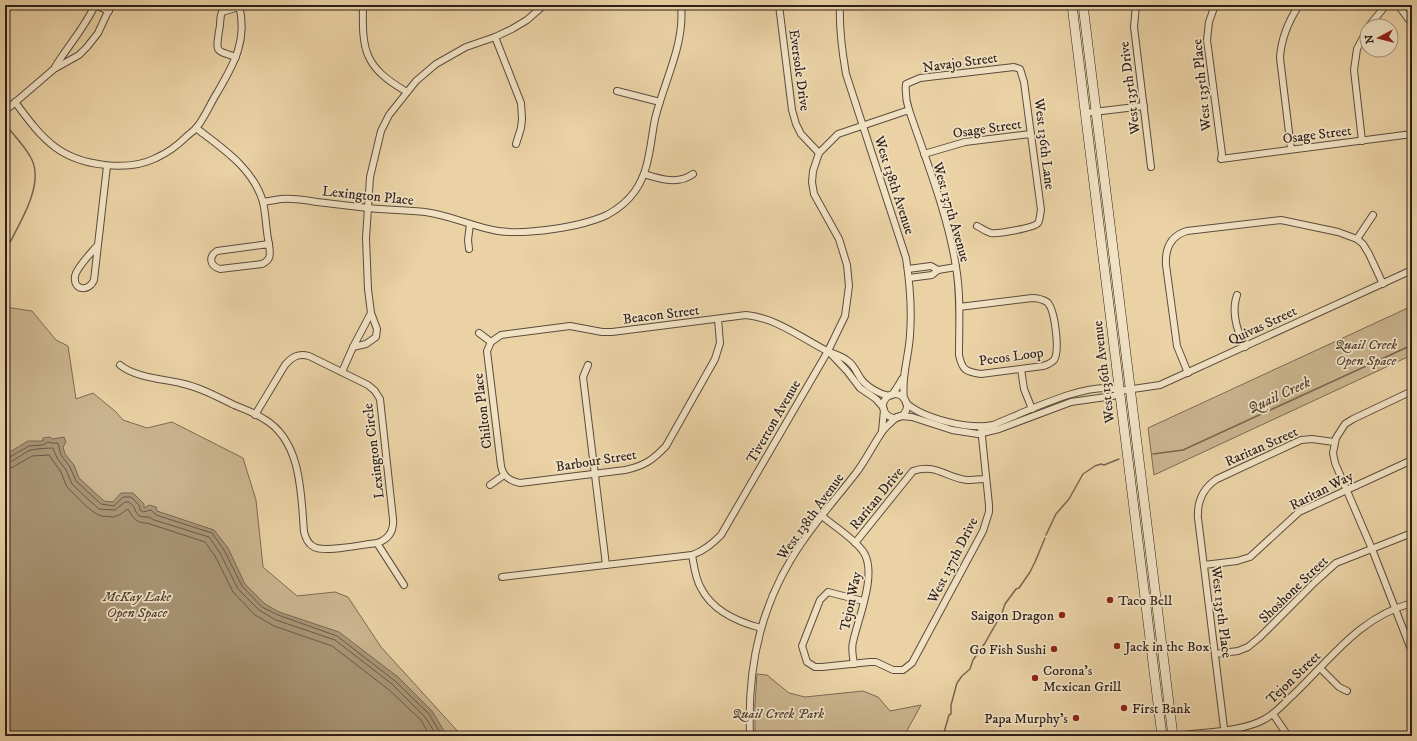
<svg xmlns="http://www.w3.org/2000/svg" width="1417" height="741" viewBox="0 0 1417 741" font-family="'IM FELL DW Pica',serif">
<rect width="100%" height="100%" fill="#ead2a5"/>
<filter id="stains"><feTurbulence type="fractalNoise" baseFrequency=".005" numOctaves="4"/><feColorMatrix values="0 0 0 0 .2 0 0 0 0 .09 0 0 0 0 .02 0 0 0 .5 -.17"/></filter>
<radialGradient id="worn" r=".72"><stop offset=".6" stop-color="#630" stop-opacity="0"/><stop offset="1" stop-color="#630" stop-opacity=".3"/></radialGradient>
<g fill="#cab48e" stroke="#7b6a54">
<path d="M1412 306V355L1154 475 1148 428Z"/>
<path d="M5 307 32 311 56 340 68 346 76 399 93 393 115 411 123 420 147 428 172 422 243 458 256 500 263 567 297 596 335 592 348 597 381 647 462 736H5Z"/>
<path d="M757 674 767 675 789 693 805 697 863 691 878 697 890 711 921 705 904 736H755V705Z"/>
</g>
<path fill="#a99576" stroke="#776652" d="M50 437 52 439 64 437 66 442 63 447 65 454 74 465 79 478 104 501 113 502 121 493H133L144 504V508L149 505 156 507 157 511 214 530 228 548 245 584 265 604 279 612 339 632 398 677 432 711 447 736H5V455L28 441H43V438Z"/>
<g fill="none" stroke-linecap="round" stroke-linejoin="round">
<g stroke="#6a5a48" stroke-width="1">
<path d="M5 458H8L29 446 43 445 48 442 52 443H58L61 455 70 467 76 481 101 504 114 506 123 497H131L139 505 140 510 143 512 151 510 156 515 212 533 224 550 242 586 262 607 278 615 337 636 395 681 429 714 442 736"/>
<path d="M5 463C15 462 22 453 31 450 34 449 50 448 53 448L57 458 66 470 72 484 90 501 99 509 115 510 125 502H129L134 507 136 512 139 516 144 517H149L154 520 209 537 220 553 238 589 259 610 276 620 335 640 392 684 425 717 437 736"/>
<path d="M5 469 13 467 32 456 49 455 61 472 67 487 86 506 95 513 101 516 114 517 119 515 128 509C133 518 136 523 147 523L205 542 215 556 233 592 255 615 274 626 332 646 388 689 421 720 430 736"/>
</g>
<g stroke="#776652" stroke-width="1.5">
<path d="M5 124C13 134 25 146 31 158 46 185 17 227 5 252"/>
<path d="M1153 454 1183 450 1412 345"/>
<path d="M1046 535 1056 514 1069 499 1083 474 1095 466 1101 464 1104 465 1119 459"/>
<path d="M943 736 949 715 951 714V705L957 683 962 676 970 669 973 660 985 643 1002 613 1005 604 1016 589 1019 588 1030 572 1035 562 1045 538"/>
</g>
<g stroke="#5c4c3e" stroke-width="8">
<g id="street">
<path d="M95 5 109 11"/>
<path d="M363 5C362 51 364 67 407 92"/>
<path d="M779 5 792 110 796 124 801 134 819 153"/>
<path d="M840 5C839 29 842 51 846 74L906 258C910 284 912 309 910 335 909 356 901 377 904 399"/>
<path d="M1136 5 1134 27 1151 167"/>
<path d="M1215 5 1209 22 1207 40 1222 154 1221 159 1412 134"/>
<path d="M1398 5 1412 24"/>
<path d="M1369 26 1386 5"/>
<path d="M495 37 521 103 522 119 521 128 516 144"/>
<path d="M236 57C215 50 216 53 219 31 221 25 219 19 222 12L239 7"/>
<path d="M55 67C68 46 85 27 95 5"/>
<path d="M617 91 660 102"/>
<path d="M15 102C27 118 39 135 55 147 80 166 128 172 156 158 167 153 177 146 186 137 189 134 194 131 197 127 205 117 210 104 217 93 234 64 248 40 239 5"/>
<path d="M909 110C926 160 948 215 956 267 961 296 959 326 959 355 962 370 966 372 981 374L1043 366C1047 365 1051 363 1054 360 1060 351 1055 309 1047 302 1042 299 1037 298 1032 298L959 307"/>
<path d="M5 111 54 69 79 55 87 47 98 33 111 5"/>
<path d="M1085 113 1144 106"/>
<path d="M196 128C222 148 253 168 263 202 266 215 266 231 269 244"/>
<path d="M1362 141 1354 70 1357 49 1367 30"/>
<path d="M1291 149 1280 58C1281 38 1288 22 1299 5"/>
<path d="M924 154 965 142 1031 134"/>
<path d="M644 174C660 179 678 185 693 174"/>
<path d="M263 202C269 201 275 200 281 199 293 198 305 200 317 202 334 204 351 206 368 208 387 210 406 210 425 212 450 215 473 227 498 231 527 235 581 227 607 215 618 209 628 201 635 191 650 170 650 143 655 119 664 81 685 45 681 5"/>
<path d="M1357 239 1373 215"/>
<path d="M269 244C270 254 272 259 262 264L220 269C210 266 208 257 217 251Z"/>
<path d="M97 246C91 253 77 267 75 276 73 291 89 292 94 280L107 166"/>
<path d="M469 249 468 240 470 224"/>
<path d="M908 269 931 266 938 270"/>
<path d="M909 278 932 275 938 270 956 267"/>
<path d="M1237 295C1231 312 1237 331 1245 347"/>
<path d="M718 319 720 343 715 359 666 446C653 460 644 466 625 470L520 483C510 481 503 477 501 466L487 351 491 342 501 335 570 326 602 332H612L746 315C776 318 800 337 827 351 834 354 842 356 848 361 854 365 857 373 861 379 867 387 879 394 889 396"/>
<path d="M479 333 491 342"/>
<path d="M353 347 366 344 376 337 377 329 371 313"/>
<path d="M829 352 847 371 860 388 876 399 883 407"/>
<path d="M120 365C134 377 162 379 180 383 199 387 216 396 234 405 244 409 255 413 264 419 302 441 301 495 304 532 306 539 308 544 314 547 325 553 364 544 377 543 389 539 394 531 393 519L380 399 375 391 368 385 309 356C298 353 292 357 285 365L255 415"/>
<path d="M588 365 583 377 606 565"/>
<path d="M1021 369 1024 389 1032 409"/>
<path d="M342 372 353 347 371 313 368 289 366 238 370 177 381 131 389 115 416 81 436 64 466 47 495 37 512 29 527 20 544 5"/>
<path d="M1188 373 1177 346 1166 265C1165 249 1170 236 1187 231L1281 220 1338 232 1357 239 1363 244 1369 254 1383 284"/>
<path d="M1412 391 1353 419 1345 424 1336 438 1333 453 1335 463 1372 549 1412 652"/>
<circle cx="895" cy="406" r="12"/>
<path d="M892 395 898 386 902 379"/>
<path d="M906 403C924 419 970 430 993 425 1019 415 1095 377 1119 391"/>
<path d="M900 416 912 417 952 430 978 434 999 429 1071 402 1113 396 1116 395 1119 391 1160 385 1412 270"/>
<path d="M882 431 884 410"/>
<path d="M490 485 504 475"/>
<path d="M822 516C835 527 852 537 862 550 879 571 858 618 853 642 851 649 853 657 854 664"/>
<path d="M377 543 404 585"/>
<path d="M855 543 913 471C935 463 947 478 967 480 973 480 980 479 986 479"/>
<path d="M692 555C694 565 695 578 701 588 712 610 738 622 761 628"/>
<path d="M1204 565 1237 561 1250 557 1299 512 1412 460"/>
<path d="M502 577 692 555C704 551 712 544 721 535L828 351 845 316 849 286 847 265 839 239 814 194 812 182 813 171 819 153 838 134 909 110C906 101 905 94 906 84L920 78 1014 67 1020 69 1024 82 1041 210C1040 214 1040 220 1038 223 1034 228 998 234 991 233 987 232 981 228 977 226"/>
<path d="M863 601 828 592 820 600 802 646 807 662 815 667H822L870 662H876L893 670H903L912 663 983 531 989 512V505L981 427"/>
<path d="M1215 654 1238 651 1248 647 1260 637 1315 582 1336 563 1412 533"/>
<path d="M1320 668 1339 687 1347 691"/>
<path d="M1273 714 1288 736"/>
<path d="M750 736C747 663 762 598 805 538 821 515 839 495 856 473 866 460 873 445 882 432 886 426 892 422 897 417"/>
<path d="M1176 736C1202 732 1243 732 1265 719 1276 713 1284 703 1293 695 1331 659 1359 617 1412 603"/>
<path d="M1225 736 1198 518C1197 501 1203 488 1217 479L1301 440 1312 439 1334 442"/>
</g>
</g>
<g stroke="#2c1f1b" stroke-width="10">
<g id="secondary">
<path d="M1072 5 1162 736"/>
<path d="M1083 5 1173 736"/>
</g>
</g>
<use href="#street" stroke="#f1e2c4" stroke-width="6"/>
<use href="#secondary" stroke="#f1e2c4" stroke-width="9"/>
</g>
<g fill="#8f2418" stroke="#f1e2c4" stroke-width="1.5">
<circle cx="1110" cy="600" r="4"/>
<circle cx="1062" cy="615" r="4"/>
<circle cx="1117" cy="646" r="4"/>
<circle cx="1054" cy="649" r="4"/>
<circle cx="1035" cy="678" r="4"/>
<circle cx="1124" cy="708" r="4"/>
<circle cx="1076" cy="718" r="4"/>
</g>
<g text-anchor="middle" stroke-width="3.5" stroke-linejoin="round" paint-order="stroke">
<g font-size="14" fill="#2c1f1b" stroke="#f1e2c4">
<text transform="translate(960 62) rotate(-8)" y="5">Navajo Street</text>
<text transform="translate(800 70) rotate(82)" y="5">Eversole Drive</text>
<text transform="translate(1201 85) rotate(-96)" y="5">West 135th Place</text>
<text transform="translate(1129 88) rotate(-97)" y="5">West 135th Drive</text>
<text transform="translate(987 128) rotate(-8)" y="5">Osage Street</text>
<text transform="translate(1317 134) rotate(-7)" y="5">Osage Street</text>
<text transform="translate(1045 144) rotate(83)" y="5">West 136th Lane</text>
<text transform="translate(895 185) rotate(72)" y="5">West 138th Avenue</text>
<text transform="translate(368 195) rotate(6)" y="5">Lexington Place</text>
<text transform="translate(952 212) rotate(74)" y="5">West 137th Avenue</text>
<text transform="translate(661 314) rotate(-7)" y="5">Beacon Street</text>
<text transform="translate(1262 325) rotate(-25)" y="5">Quivas Street</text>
<text transform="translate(1011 356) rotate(-8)" y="5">Pecos Loop</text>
<text transform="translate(1103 372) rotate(-97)" y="5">West 136th Avenue</text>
<text transform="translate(482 411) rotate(-97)" y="5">Chilton Place</text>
<text transform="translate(773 421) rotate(-60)" y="5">Tiverton Avenue</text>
<text transform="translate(1261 446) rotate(-24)" y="5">Raritan Street</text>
<text transform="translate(373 451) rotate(-97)" y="5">Lexington Circle</text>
<text transform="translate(596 460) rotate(-9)" y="5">Barbour Street</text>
<text transform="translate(1321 490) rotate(-27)" y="5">Raritan Way</text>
<text transform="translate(876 498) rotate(-51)" y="5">Raritan Drive</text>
<text transform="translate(810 516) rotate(-54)" y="5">West 138th Avenue</text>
<text transform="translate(952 560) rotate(-63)" y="5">West 137th Drive</text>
<text transform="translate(1293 589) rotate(-44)" y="5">Shoshone Street</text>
<text transform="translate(850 601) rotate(-78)" y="5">Tejon Way</text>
<text transform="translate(1222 612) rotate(83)" y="5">West 135th Place</text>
<text transform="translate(1293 677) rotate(-44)" y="5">Tejon Street</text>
</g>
<g font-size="14" font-style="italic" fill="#544438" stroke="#f1e2c4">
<text x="1366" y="349">Quail Creek<tspan x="1366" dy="16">Open Space</tspan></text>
<text x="137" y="601">McKay Lake<tspan x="137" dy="16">Open Space</tspan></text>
<text x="778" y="718">Quail Creek Park</text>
</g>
<g font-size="14" fill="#2c1f1b" stroke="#f1e2c4" text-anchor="start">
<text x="1118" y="605">Taco Bell</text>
<text x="1054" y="620" text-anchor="end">Saigon Dragon</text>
<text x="1125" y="651">Jack in the Box</text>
<text x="1046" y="654" text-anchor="end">Go Fish Sushi</text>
<text x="1043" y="675">Corona's<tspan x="1043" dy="16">Mexican Grill</tspan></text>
<text x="1132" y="713">First Bank</text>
<text x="1068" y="723" text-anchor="end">Papa Murphy's</text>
</g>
<g font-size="15" font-style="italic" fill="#58483b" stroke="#f1e2c4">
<text transform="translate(1279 395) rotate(-25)" y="5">Quail Creek</text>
</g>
</g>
<rect width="1417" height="741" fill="none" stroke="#ead2a5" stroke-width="20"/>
<rect x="6" y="6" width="1405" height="729" fill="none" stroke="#2c1f1b" stroke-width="2"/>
<rect x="10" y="10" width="1397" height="721" fill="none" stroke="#2c1f1b"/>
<g transform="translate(1379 38) rotate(263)"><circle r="19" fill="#f1e2c4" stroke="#a29480"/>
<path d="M0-3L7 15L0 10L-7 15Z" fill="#8f2418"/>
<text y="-6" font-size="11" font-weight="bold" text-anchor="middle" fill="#2c1f1b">N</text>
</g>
<rect width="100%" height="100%" filter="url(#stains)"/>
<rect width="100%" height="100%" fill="url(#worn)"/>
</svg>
